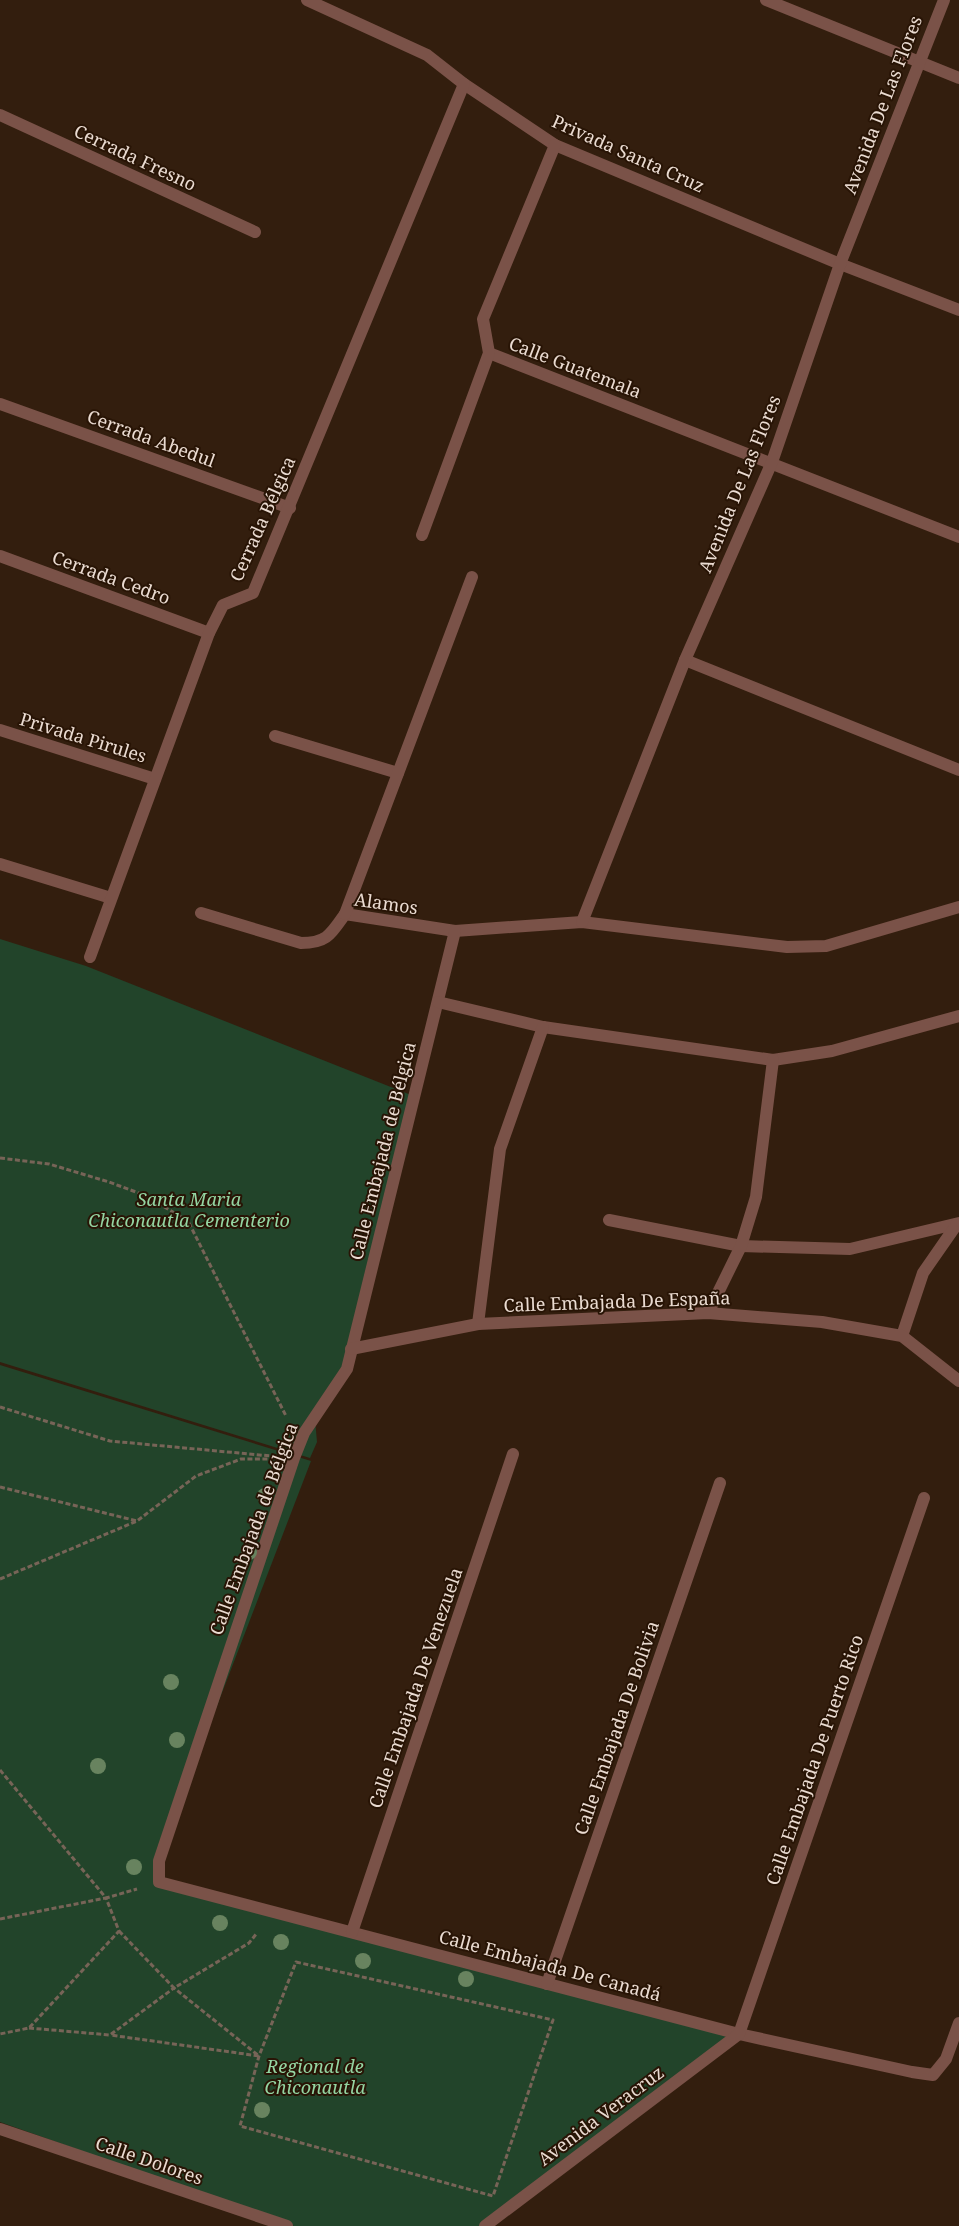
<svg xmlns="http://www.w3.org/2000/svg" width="959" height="2226" viewBox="0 0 959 2226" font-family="'Noto Serif',serif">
<rect width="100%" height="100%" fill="#331e0e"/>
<g fill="#22442a">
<path d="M0 939 86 966 411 1095 345 1368 315 1419 317 1442 310 1458 0 1362Z"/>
<path d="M0 1365 311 1461 157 1862 158 1882 740 2036 484 2226H294L0 2122Z"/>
</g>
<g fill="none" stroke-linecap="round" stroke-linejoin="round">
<g stroke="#776457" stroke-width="3" stroke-dasharray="5 2.5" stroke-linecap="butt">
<path d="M0 1158 49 1164 109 1182 144 1195 188 1221 286 1416"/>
<path d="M0 1407 110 1441 271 1456"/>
<path d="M0 1487 137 1521"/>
<path d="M0 1579 137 1521 196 1476 241 1459H269"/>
<path d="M0 1770 106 1898 137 1889"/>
<path d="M0 1919 106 1898 119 1931 29 2028 0 2034"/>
<path d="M119 1931 174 1988 249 1943 257 1933"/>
<path d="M296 1962 553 2020 493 2196 240 2126 259 2056Z"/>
<path d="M29 2028 110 2035 174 1988 259 2056 110 2035"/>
</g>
<g stroke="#7a5248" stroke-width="12">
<path d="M307 0 427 55 464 84 555 145 840 264 959 310"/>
<path d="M766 0 959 78"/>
<path d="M0 115 255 232"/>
<path d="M489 353 959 537"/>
<path d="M0 404 290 508"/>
<path d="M422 535 489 353 483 319 555 145"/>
<path d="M0 556 209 633"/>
<path d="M685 660 959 770"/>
<path d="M0 730 155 779"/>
<path d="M275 736 398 773"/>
<path d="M0 864 111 898"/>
<path d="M201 913 301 943C327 943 331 934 345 914L455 931 582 922 787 947 826 946 959 907"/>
<path d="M345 914 472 577"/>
<path d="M582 922 685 660 772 462 840 264 944 0"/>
<path d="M455 931 347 1369 304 1433 294 1458 159 1861V1882L739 2034 912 2072 933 2075 946 2059 959 2023"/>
<path d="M90 957 209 633 223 605 253 593 464 84"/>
<path d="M438 1002 543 1027 773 1060 832 1051 959 1016"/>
<path d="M609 1220 741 1246 850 1249 959 1223"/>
<path d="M708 1313 741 1246 756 1197 773 1060"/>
<path d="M478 1324 500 1149 543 1027"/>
<path d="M902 1336 923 1273 957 1224"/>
<path d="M351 1349 478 1324 708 1313 822 1322 902 1336 959 1381"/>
<path d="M352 1932 513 1454"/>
<path d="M547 1984 720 1483"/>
<path d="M0 2129 287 2226"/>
<path d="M485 2226 739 2034 924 1498"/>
</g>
</g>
<g fill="#68835f">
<circle cx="265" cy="1496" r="8"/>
<circle cx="249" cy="1552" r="8"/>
<circle cx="171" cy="1682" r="8"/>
<circle cx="177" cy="1740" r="8"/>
<circle cx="98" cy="1766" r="8"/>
<circle cx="134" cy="1867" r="8"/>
<circle cx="220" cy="1923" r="8"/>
<circle cx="281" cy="1942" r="8"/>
<circle cx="363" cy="1961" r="8"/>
<circle cx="466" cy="1979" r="8"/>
<circle cx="262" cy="2110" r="8"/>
</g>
<g text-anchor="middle" stroke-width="4" stroke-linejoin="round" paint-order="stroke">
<g font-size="18" fill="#eadbd1" stroke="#281405">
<text transform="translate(883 105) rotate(-69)" y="6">Avenida De Las Flores</text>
<text transform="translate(628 154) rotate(24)" y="6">Privada Santa Cruz</text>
<text transform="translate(135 158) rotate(25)" y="6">Cerrada Fresno</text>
<text transform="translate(575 368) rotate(21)" y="6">Calle Guatemala</text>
<text transform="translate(151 439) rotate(20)" y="6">Cerrada Abedul</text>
<text transform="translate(740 484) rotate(-68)" y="6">Avenida De Las Flores</text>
<text transform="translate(263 519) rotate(-66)" y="6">Cerrada Bélgica</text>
<text transform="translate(111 578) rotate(20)" y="6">Cerrada Cedro</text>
<text transform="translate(83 738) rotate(17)" y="6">Privada Pirules</text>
<text transform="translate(386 904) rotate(8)" y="6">Alamos</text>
<text transform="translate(383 1151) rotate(-76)" y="6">Calle Embajada de Bélgica</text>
<text transform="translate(617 1302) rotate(-2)" y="6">Calle Embajada De España</text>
<text transform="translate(254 1529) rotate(-70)" y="6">Calle Embajada de Bélgica</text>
<text transform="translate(416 1688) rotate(-71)" y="6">Calle Embajada De Venezuela</text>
<text transform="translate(617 1728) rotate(-71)" y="6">Calle Embajada De Bolivia</text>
<text transform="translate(815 1760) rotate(-71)" y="6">Calle Embajada De Puerto Rico</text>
<text transform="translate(550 1966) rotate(15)" y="6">Calle Embajada De Canadá</text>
<text transform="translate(601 2116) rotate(-37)" y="6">Avenida Veracruz</text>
<text transform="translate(149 2161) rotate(19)" y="6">Calle Dolores</text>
</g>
<g font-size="18" font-style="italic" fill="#94d5a2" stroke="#281405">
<text x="189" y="1206">Santa Maria<tspan x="189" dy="21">Chiconautla Cementerio</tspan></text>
<text x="315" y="2073">Regional de<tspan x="315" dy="21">Chiconautla</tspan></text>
</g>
</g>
</svg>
